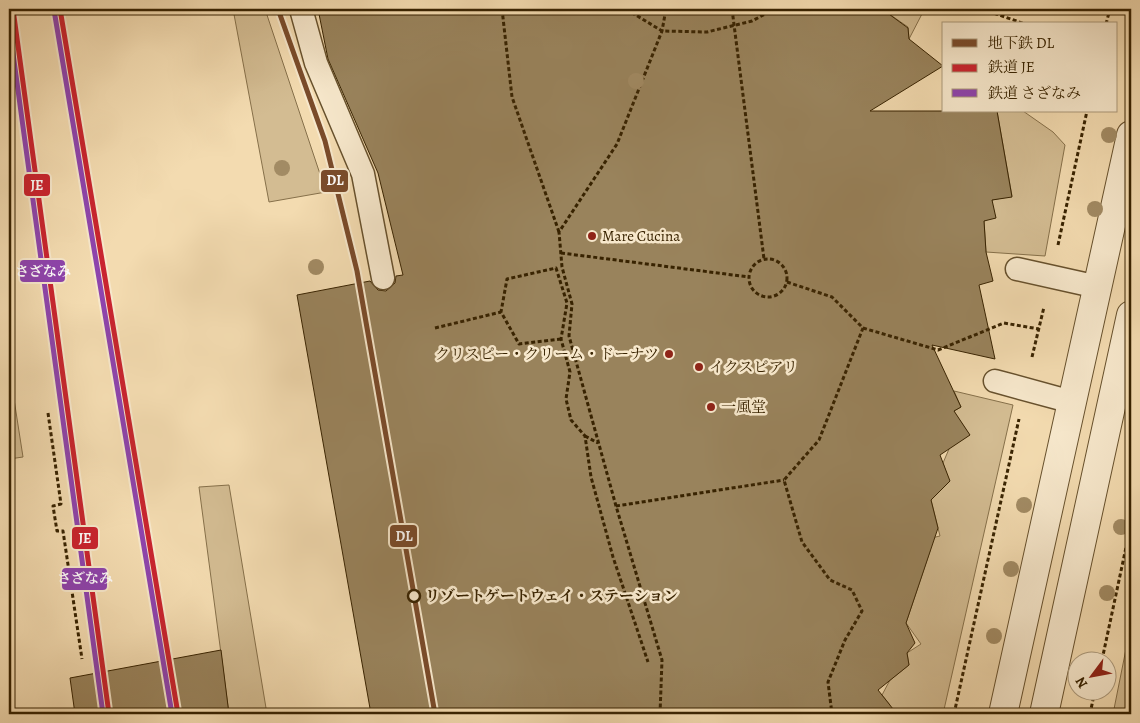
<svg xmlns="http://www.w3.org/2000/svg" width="1140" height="723" viewBox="0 0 1140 723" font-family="Alegreya,'Noto Serif JP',serif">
<rect width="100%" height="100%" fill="#f3dbb0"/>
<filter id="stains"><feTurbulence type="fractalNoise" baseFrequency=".004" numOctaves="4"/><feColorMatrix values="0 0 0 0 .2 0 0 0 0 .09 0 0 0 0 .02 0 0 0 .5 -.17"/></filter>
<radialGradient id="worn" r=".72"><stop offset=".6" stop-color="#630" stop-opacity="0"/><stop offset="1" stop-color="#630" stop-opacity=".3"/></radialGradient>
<g fill="#d3bc92" stroke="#86704a">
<path d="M233 9H265L326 192 269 202Z"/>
<path d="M882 9H904L923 12 909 39 908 27Z"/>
<path d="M997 111H1023L1053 132 1065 145 1045 256 986 252 984 221 992 200 1012 196Z"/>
<path d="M9 367 23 457 9 459Z"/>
<path d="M954 391 1013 405 943 714H890V705L882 695 890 680 909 665 907 653 921 644 906 623 930 551 927 539 940 536 931 500 949 481 943 463 949 449 954 411 961 407Z"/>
<path d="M229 485 267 714H229L199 487Z"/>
<path d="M1131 624V714H1113Z"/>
</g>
<g fill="#99835c" stroke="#382301">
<path d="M318 9H882L908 28 909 39 943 66 870 111H997L1012 197 992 200 996 218 984 221 986 252 993 281 979 285 995 359 932 345 961 407 954 411 970 435 940 455 950 481 931 500 938 528 906 623 915 643 907 653 909 665 878 690 897 714H371L297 295 370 281 378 290 386 291 395 283 396 276 403 275 378 173 328 59Z"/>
<path d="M221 650 229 714H75L70 678Z"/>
</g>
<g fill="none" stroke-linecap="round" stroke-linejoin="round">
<g stroke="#67512d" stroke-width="25">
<g id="service">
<path d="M301 9 316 63 363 174 383 278"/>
<path d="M1017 269 1098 287"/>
<path d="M995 381 1072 402"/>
</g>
</g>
<g stroke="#67512d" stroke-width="30">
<g id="tertiary">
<path d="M1003 714 1131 135"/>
<path d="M1044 714 1131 315"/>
</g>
</g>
<g stroke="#382301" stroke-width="3" stroke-dasharray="4 2.5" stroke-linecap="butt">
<path d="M502 9 512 97 559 232"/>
<path d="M626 9 662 31 707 32 752 21 767 13"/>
<path d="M732 9 764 259"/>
<path d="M982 9 1025 24"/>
<path d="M1106 24 1110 9"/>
<path d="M1058 245 1087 111"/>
<path d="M561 253 749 277"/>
<circle cx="768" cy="278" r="19"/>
<path d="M787 282 832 297 863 328 819 440 784 480 802 542 830 580 852 590 862 611 845 640 828 682 832 714"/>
<path d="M435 328 501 312"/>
<path d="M863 328 938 350 1004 323 1039 329"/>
<path d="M561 339 519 344 501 312 507 279 556 268 567 303 561 339 570 372 566 399 571 420 585 436 591 477 613 557 648 662"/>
<path d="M1032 357 1044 307"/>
<path d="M48 413 61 504 53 506 57 531H63L82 659"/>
<path d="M585 436 598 443"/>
<path d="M616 506 784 480"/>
<path d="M1102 660 1131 524"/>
<path d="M660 714 662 660 616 506 569 336 572 304 562 267 559 232 617 144 662 31 666 9"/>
<path d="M954 714 1019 419"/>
<path d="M1090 714 1095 690"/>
</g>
<use href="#service" stroke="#f7e8cc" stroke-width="22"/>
<use href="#tertiary" stroke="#f7e8cc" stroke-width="28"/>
<g stroke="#f7e8cc" stroke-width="9">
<g id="rail-1">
<path d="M13 9 109 714"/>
<path d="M60 9 178 714"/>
</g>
</g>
<g stroke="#f7e8cc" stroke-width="9">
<g id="rail-2">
<path d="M54 10 172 714"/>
<path d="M9 24 103 714"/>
</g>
</g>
<use href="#rail-1" stroke="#c9242f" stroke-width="5"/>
<use href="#rail-2" stroke="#8e44ad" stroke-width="5"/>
<g stroke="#f7e8cc" stroke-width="9">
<path id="metro-1" d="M278 9 325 141 357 271 435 714"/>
</g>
<use href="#metro-1" stroke="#7a4b2a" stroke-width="5"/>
</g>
<g fill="#a28b64">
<circle cx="636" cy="81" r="8"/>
<circle cx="1109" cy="135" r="8"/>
<circle cx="282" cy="168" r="8"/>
<circle cx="1095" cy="209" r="8"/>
<circle cx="316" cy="267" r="8"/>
<circle cx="1024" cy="505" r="8"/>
<circle cx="1121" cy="527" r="8"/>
<circle cx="1011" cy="569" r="8"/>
<circle cx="1107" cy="593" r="8"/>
<circle cx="994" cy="636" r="8"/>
</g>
<g fill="#8f2418" stroke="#f7e8cc" stroke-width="2">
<circle cx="592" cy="236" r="5"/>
<circle cx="669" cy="354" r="5"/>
<circle cx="699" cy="367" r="5"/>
<circle cx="711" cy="407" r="5"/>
</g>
<circle fill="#f7e8cc" stroke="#382301" stroke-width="2.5" cx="414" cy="596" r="6"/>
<g text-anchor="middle" stroke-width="5" stroke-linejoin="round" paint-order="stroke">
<g font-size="15" fill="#382301" stroke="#f7e8cc" text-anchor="start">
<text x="602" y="241">Mare Cucina</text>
<text x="659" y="359" text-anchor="end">クリスピー・クリーム・ドーナツ</text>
<text x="709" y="372">イクスピアリ</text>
<text x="721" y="412">一風堂</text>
</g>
<g font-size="15" font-weight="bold" fill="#382301" stroke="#f7e8cc" text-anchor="start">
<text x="425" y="601">リゾートゲートウェイ・ステーション</text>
</g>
</g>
<g stroke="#f7e8cc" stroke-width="2">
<rect x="320" y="169" width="29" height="24" rx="5" fill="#7a4b2a"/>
<rect x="23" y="173" width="28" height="24" rx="5" fill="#c9242f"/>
<rect x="19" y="259" width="47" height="24" rx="5" fill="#8e44ad"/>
<rect x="389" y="524" width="29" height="24" rx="5" fill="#7a4b2a"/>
<rect x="71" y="526" width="28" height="24" rx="5" fill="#c9242f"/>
<rect x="61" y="567" width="47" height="24" rx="5" fill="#8e44ad"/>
</g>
<g font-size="14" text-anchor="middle" font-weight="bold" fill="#fff">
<text x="335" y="185">DL</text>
<text x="37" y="190">JE</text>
<text x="43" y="276">さざなみ</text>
<text x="404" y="541">DL</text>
<text x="85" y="543">JE</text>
<text x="85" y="583">さざなみ</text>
</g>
<rect width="1140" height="723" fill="none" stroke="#f3dbb0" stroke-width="30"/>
<rect x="10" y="10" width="1120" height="703" fill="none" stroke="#382301" stroke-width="2.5"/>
<rect x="15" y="15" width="1110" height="693" fill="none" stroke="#382301"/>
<rect x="942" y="22" width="175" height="90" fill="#f7e8cc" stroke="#ab997b"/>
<rect x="952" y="39" width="25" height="8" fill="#7a4b2a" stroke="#ab997b"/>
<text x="988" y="48" font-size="15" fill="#382301">地下鉄 DL</text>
<rect x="952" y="64" width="25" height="8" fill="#c9242f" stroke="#ab997b"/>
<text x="988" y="72" font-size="15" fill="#382301">鉄道 JE</text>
<rect x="952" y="89" width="25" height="8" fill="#8e44ad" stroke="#ab997b"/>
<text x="988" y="98" font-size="15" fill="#382301">鉄道 さざなみ</text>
<g transform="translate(1092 676) rotate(238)"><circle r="24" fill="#f7e8cc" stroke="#ab997b"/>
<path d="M0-4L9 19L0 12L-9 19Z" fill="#8f2418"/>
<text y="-8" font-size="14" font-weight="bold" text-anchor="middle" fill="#382301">N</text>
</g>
<rect width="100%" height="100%" filter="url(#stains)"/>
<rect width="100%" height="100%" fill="url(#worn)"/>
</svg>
